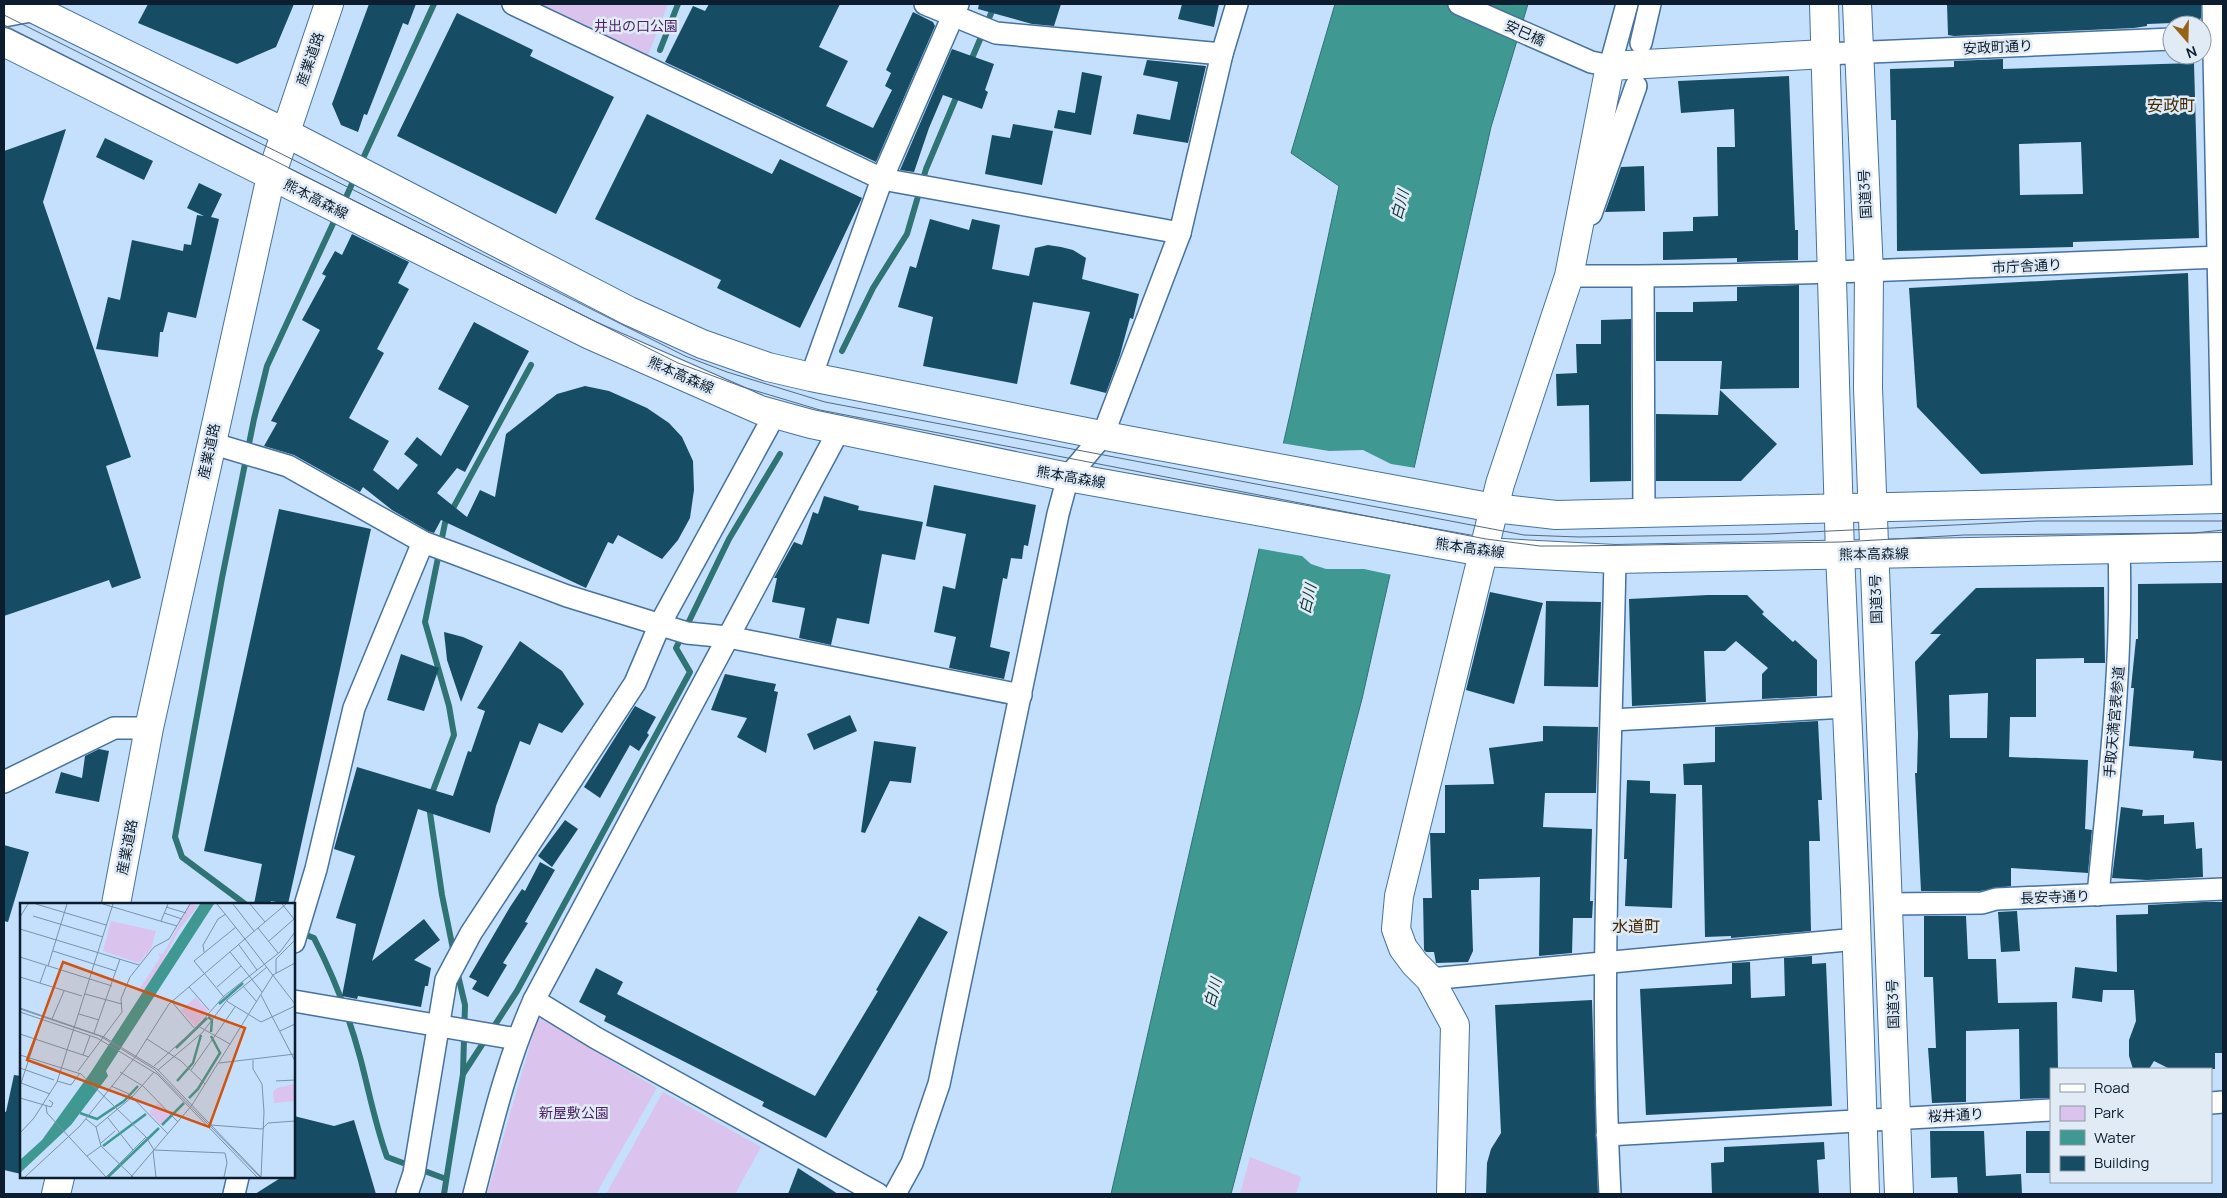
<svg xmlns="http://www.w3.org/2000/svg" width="2227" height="1198" viewBox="0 0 2227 1198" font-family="Manrope,'Noto Sans JP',sans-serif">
<rect width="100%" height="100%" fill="#c4e0fd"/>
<g fill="#dac3ed">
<path d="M538 4H668L648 55Z"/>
<path d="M538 1017 657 1088 596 1194H487Z"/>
<path d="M663 1092 761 1147 735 1194H606Z"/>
<path d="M1250 1157 1301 1177 1296 1194H1240Z"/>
</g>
<path fill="#409892" stroke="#307374" d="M1335 4H1528L1491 127 1362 699 1231 1194H1111L1291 410 1339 186 1291 153Z"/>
<path fill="#c4e0fd" d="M1281 443 1329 451 1363 450 1391 464 1416 468 1392 575 1364 569H1326L1311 564 1302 556 1256 548Z"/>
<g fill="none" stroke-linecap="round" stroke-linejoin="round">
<g stroke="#307374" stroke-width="6">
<path d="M660 50 678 4"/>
<path d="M970 63 995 4"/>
<path d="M360 165 434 4"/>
<path d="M343 204 355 177"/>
<path d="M842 351 873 288 907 234 926 169 958 93"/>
<path d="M431 796 454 735 449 706 425 622 445 523 531 365"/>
<path d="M429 806 442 895 454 954"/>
<path d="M245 904 182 857 175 837 222 578 254 419 267 366 337 215"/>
<path d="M301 933 314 938C333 975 349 1016 360 1057 369 1091 375 1124 387 1157L446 1179"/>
<path d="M457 971 465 1005 463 1073"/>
<path d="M444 1194 463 1074 517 991 690 672 676 648 729 539 780 454"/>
</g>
</g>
<g fill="#174d64" fill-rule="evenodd">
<path d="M148 4H294L276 47 237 64 138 23Z"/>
<path d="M369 4H416L408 25 403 23 367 115 364 114 358 132 341 125 332 104Z"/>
<path d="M709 4H840L819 47 848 61 826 106 873 128 892 90 885 86 891 73 886 70 913 12 933 22 935 26 876 162 665 62 693 6 705 11Z"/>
<path d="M979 4H1061L1054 26 1032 24 978 9Z"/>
<path d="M1182 4H1219L1214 27 1178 19Z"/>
<path d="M1947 4H2201V18L2198 22 2147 24V26L2134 28 1954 36 1948 35Z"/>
<path d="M457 13 533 50 530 56 614 97 556 214 397 136Z"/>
<path d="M952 49 994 64 985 90 988 92 982 109 943 95 929 128 914 172 900 170Z"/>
<path d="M2003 59V69L2194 63 2199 238 2073 242V247L1897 251 1896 120H1891L1890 69 1954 67V61ZM2081 142 2083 194 2020 195 2019 144Z"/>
<path d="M1147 60 1206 66 1188 143 1133 134 1137 114 1170 120 1178 82 1143 75Z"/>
<path d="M1082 72 1102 76 1091 135 1054 128 1058 110 1075 113Z"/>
<path d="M1789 76 1795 230H1798V260L1737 262V258L1663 260V232L1693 231V217L1718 216 1717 147H1735L1734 109 1681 113 1678 81Z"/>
<path d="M647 114 772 174 780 159 862 198 800 328 717 288 721 280 595 219Z"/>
<path d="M1013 124 1053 131 1042 185 985 174 992 135 1010 138Z"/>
<path d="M66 129 43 202 131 457 106 466 141 578 112 588 109 580 4 616V151Z"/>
<path d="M105 138 153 161 144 180 96 157Z"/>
<path d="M1644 166 1645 211 1605 212 1621 167Z"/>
<path d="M199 183 222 194 211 217 219 219 196 318 168 312 163 332H160L158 357 96 349 108 297 120 300 132 240 183 251 184 244 191 245 197 215 204 216 187 208Z"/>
<path d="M930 219 969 230 972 219 1000 225 992 269 1029 276 1035 248 1048 245 1061 247 1073 250 1086 258 1082 279 1139 294 1133 319 1130 318 1120 355 1106 393 1070 384 1090 312 1033 302 1017 384 923 366 933 317 898 307 910 266 916 268Z"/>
<path d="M352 234 409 262 398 283 409 289 377 349 384 353 349 418 389 441 373 470 398 490 418 465 404 454 417 437 441 456 469 406 438 389 474 322 529 351 465 472 457 468 437 493 467 517 480 490 495 497 506 434 557 394 585 386 609 391 647 408 669 423 682 437 693 461 694 490 690 518 678 540 662 559 618 535 613 544 608 542 586 588 441 520 434 533 428 531 392 510 363 487 360 492 294 455 264 446 277 423 271 421 320 330 302 320 326 276 322 274 335 251 342 255Z"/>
<path d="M2188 273 2193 465 1981 474 1917 407 1909 288Z"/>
<path d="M1799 285V388L1720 389 1722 361H1656V312H1693V302L1737 301V287Z"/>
<path d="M1631 319V481L1590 482 1589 405 1557 406 1556 374 1577 373 1576 344H1601V320Z"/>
<path d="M1720 390 1777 444 1741 481H1656V414L1718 415Z"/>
<path d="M934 485 1036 505 1028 546 1024 545 1022 559 1011 558 1007 579 1003 578 990 647 1010 652 1004 679 949 668 956 637 934 632 943 586 955 589 966 534 926 526Z"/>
<path d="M824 496 859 506 858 510 923 522 915 560 882 554 869 624 837 618 831 645 799 638 805 608 772 602 777 578H774L794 542 802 545 813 512 818 514Z"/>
<path d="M279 509 371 529 288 904 271 901 270 904H254L262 864 204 851Z"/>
<path d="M2223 583V761L2193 758 2194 751 2129 746 2134 688H2131L2136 639H2138V584Z"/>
<path d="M2104 587 2105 663H2084V658L2036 659V717H2010L2009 757 2088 760 2085 829 2092 830 2088 873 2011 868V886L1980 891H1921L1915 773H1917L1918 734 1915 662 1941 634H1930L1976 588ZM1988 693 1987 738H1950L1949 695Z"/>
<path d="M1490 592 1543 603 1514 704 1466 690Z"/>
<path d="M1708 595H1747L1764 612 1762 614 1793 642 1795 640 1817 660V696L1762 699V674L1768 668 1736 641 1725 651H1704L1706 702 1632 706 1629 599Z"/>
<path d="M1546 601 1601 602 1598 687 1544 686Z"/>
<path d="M444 632 463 637 483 646 461 702 447 660Z"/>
<path d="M520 641 562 671 584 704 562 733 539 723 530 745 520 741 496 806 490 833 418 809 372 961 424 919 440 940 414 960 431 968 428 986H425L421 1007 358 996 357 999 342 996 356 924 336 918 355 856 334 849 357 767 453 796 468 751 471 752 485 711 477 708Z"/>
<path d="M401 654 439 668 424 711 387 700Z"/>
<path d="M725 674 776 684 774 691 778 692 766 753 737 737 747 718 711 710Z"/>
<path d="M635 706 656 717 647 733 649 735 639 751 630 745 600 798 584 787Z"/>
<path d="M850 715 857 731 814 750 807 734Z"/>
<path d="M1818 721 1822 800H1818L1820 841H1809L1811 931 1731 938V936L1705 937 1702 785H1684L1683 764 1715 762V727Z"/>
<path d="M1543 726 1598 727 1596 793H1545L1543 827 1592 829 1590 901H1593L1592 918H1573L1572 953 1539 956 1540 877 1479 879V890H1471L1473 951 1468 962 1436 963 1434 952H1426L1424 950 1423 898H1432L1430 833H1445V785L1494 784 1489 748 1543 741Z"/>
<path d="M874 741 916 747 911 783 890 781 865 833 861 832Z"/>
<path d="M99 749 109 751 99 802 55 793 61 772 82 778 85 756Z"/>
<path d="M1627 780 1650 781V793L1676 794 1672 908 1625 906 1627 859H1624Z"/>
<path d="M2121 807 2143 810 2142 816 2164 815V824L2194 822 2196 849 2202 848 2203 877 2147 880 2112 878Z"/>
<path d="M565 820 578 829 552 867 538 856Z"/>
<path d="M4 845 29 852 8 922 4 921Z"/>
<path d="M540 862 555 870 525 922 528 923 503 963 507 965 488 997 472 989 477 981 469 977 510 907 522 889 525 891Z"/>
<path d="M2204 902H2223V1053H2215V1069H2170L2154 1061 2149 1069H2133L2129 1056V1040L2136 1021 2134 990H2103L2102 1002 2072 998 2075 967 2117 972 2116 915 2148 914V905Z"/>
<path d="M2017 911 2020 951 2001 952 1998 912Z"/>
<path d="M919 916 948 932 826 1138 762 1106 764 1102 604 1021 606 1016 579 1002 596 968 623 982 617 994 815 1096 878 991 876 990Z"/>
<path d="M1924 916H1966L1968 959H1996L1998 1003 2057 1002 2058 1069H2051V1098L2020 1099 2019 1029 1966 1031V1102L1932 1103 1928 1048H1936L1933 977H1924Z"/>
<path d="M1812 956V964L1826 963 1832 1106 1646 1115 1640 989 1732 984V963L1750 962 1751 998 1785 996 1784 958Z"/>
<path d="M1592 1000 1598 1194H1486L1487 1163 1491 1149 1501 1133 1495 1005Z"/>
<path d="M14 1075 21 1076V1174L4 1170V1111L6 1112Z"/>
<path d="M294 1116 334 1126 354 1120 376 1194H255L282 1177H294Z"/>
<path d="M1930 1131H1984L1986 1176 2021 1174 2022 1194H1958L1957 1177 1931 1178Z"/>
<rect x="2026" y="1131" width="25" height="42"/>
<path d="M1824 1142 1825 1159 1817 1160 1819 1194H1712L1711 1163 1724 1162V1147Z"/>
<path d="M798 1168 838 1194H788Z"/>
</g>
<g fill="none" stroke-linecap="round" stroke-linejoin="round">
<g stroke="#47729e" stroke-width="24">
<g id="street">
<path d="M513 4 882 179 1180 233"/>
<path d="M925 4 996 33 1222 54"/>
<path d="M1459 4 1591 62 1610 66 1627 4"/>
<path d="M2213 4 2223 499"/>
<path d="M4 16 36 10"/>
<path d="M1641 43 1650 4"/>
<path d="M1825 54 2172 39"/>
<path d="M1591 214 1636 86"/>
<path d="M1574 262 1569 276C1788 277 2005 265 2223 257"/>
<path d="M1643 277 1644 514"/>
<path d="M811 377 882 179 958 4"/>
<path d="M211 443 288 466 423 542 453 553 567 596 687 633 728 637 1021 695"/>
<path d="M1612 720 1846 707"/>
<path d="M4 782 114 728H149"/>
<path d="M2098 895C2109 780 2123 665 2119 548"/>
<path d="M1888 904 1982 903 1996 899 2223 889"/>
<path d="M294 942 316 869 354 708 423 542"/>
<path d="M1430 979 1857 939"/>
<path d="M534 1000 596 1038 878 1194"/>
<path d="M294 1001 517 1039"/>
<path d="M2211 1103 2223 1102"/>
<path d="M1607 1135 2051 1110"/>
<path d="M234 1194 238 1177"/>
<path d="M407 1194 414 1173 446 980 471 933 635 683 660 624 775 414"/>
<path d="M474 1194C491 1128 506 1063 534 1000L839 430"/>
<path d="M895 1194 912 1163 939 1084 1058 514 1068 477 1103 435 1180 233 1222 54 1237 4"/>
<path d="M1610 1194C1599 983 1611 770 1615 559"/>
</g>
</g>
<g stroke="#47729e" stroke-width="30">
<g id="secondary">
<path d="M116 904 149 728 271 176 329 4"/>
<path d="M56 1194 60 1177"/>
<path d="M1451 1194 1455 1025 1430 979 1415 964 1403 948 1396 929 1399 896 1500 484 1569 276 1610 66 1825 54"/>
</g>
</g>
<g stroke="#47729e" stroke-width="30">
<g id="primary">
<path d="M24 4 284 132 629 311 702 344 768 367 811 377 1116 438 1494 508 1556 515 2223 499"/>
<path d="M4 42 590 335 760 410 811 424 1068 477 1483 552 1615 559 2223 547"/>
</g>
</g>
<g stroke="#47729e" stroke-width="30">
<g id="highway">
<path d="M1824 4 1840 554 1855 890 1865 1194"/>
<path d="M1857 4 1869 273 1868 388 1899 1194"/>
</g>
</g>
<use href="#street" stroke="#fff" stroke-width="21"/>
<use href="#secondary" stroke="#fff" stroke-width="28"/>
<use href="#primary" stroke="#fff" stroke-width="28"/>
<use href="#highway" stroke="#fff" stroke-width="28"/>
<g stroke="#54697f" stroke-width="1">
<path d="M4 15 685 356 727 372 825 402 1524 535 1579 537 1768 534 2037 521H2223"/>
<path d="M4 25 678 363 743 387 820 410 1486 539 1540 546H1573L1841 542 1964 535 2194 533 2223 530"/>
</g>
</g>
<g text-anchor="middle" stroke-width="5" stroke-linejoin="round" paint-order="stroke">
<g font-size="14" fill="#4b2365" stroke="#e1ebf5">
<text x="636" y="31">井出の口公園</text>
<text x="574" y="1118">新屋敷公園</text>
</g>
<g font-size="14" fill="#0b1d2e" stroke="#e1ebf5">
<text transform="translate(1525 33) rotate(24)" y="5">安巳橋</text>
<text transform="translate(1998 47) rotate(-3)" y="5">安政町通り</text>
<text transform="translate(310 59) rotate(-71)" y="5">産業道路</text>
<text transform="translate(1865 194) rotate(-93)" y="5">国道3号</text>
<text transform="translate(316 199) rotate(27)" y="5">熊本高森線</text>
<text transform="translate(2027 266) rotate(-3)" y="5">市庁舎通り</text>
<text transform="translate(681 375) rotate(24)" y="5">熊本高森線</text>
<text transform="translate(209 451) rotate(-78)" y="5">産業道路</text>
<text transform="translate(1071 477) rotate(10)" y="5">熊本高森線</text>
<text transform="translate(1470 548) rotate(8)" y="5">熊本高森線</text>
<text transform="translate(1874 554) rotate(-1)" y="5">熊本高森線</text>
<text transform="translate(1876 599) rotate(-92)" y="5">国道3号</text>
<text transform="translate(2114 722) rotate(-85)" y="5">手取天満宮表参道</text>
<text transform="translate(127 847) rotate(-79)" y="5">産業道路</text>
<text transform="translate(2055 897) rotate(-2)" y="5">長安寺通り</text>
<text transform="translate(1893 1004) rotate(-92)" y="5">国道3号</text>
<text transform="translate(1956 1115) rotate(-3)" y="5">桜井通り</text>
</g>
<g font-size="15" font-style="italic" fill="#0b3634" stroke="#e1ebf5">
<text transform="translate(1400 205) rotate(-75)" y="5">白川</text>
<text transform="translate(1308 599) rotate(-77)" y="5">白川</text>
<text transform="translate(1213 993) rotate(-75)" y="5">白川</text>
</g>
<g font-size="16" fill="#412805" stroke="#e1ebf5">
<text x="2171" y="111">安政町</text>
<text x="1636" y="932">水道町</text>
</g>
</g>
<g transform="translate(20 903)">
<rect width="275" height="275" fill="#c4e0fd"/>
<path d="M170 1 178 3 158 28 139 66 122 92 118 88 140 55 138 50 142 51 146 46ZM91 18 136 28 131 46 119 60 83 48ZM176 94 182 102 177 107 183 102 188 108 176 124 161 107ZM275 181V198L254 200 253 189 257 185ZM138 200 151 212 141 222 129 209Z" fill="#dac3ed"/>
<path d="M180 1H194L86 168 88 173 51 222 0 270V257L22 237 71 169Z" fill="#409892"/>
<path fill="none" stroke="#409892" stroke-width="2.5" d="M199 101 223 80M188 114 192 117 191 129M156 145 187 115M157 178 173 160 181 132M169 195 178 186 200 150 191 133M60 210 77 216 104 198 118 183M142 222 164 200M83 243 126 211M88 274 139 225"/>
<path fill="none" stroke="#7a92aa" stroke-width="1" d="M16 1 86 22M83 1 157 23M197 1 225 36 266 1M213 1 234 28M230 1 245 19M262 1 274 16M146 4 166 10M144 10 162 16M13 13 83 34M0 14 8 1M141 18 148 1M216 24 174 58 208 99 241 119 275 103M238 25 258 50M0 26 119 62M249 38 274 16M219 42 237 67M33 48 96 68M184 49 183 42 198 16 206 11M210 49 242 89M0 54 92 83M28 63 47 1M256 70V56L275 37M0 74 62 93M20 80 26 63M223 83 236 98M169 84 189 107M197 84 221 63M65 91 102 101M241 92 275 158M152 99 175 126M0 105 84 134 137 166 241 274M0 106 80 133 134 166 240 274M0 109 77 135 137 171 237 274M59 111 79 117M32 116 44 88M178 123 210 141M260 128 275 121M74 130 100 56M0 131 69 154M127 136 161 158 185 181M0 152 61 171 126 234 134 247 205 250 207 260 204 274M63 152 70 133M233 157V166L242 181 244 209 241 274M199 160 275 151M134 163 175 126 204 93 260 49 275 29M0 165 34 177M138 167 182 130 207 97 247 64M171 167 215 104M58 168 102 109 101 96 110 74 134 44 149 36 170 1M100 169 123 183 158 219M37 178 51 182 60 170M256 178 275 177M1 180 30 191M0 183 22 117M91 183 109 191 148 231M0 195 31 204 33 200 29 197M26 202 27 210 86 274M88 215 113 247M66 216 76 224 81 243 113 274M191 222 242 226 248 220 275 218M76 224 112 194 134 169M0 230 14 215 37 179 93 1M81 240 95 228M133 248 136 274M67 253 81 243M5 274 60 223 116 153 149 101 225 36 275 101M86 274 126 234M111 274 172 202 253 72 275 60"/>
<path fill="#d2530f" fill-opacity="0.15" stroke="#d2530f" stroke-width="2.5" d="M43 59 225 125 189 224 7 157Z"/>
<rect width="275" height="275" fill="none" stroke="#0b1d2e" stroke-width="2.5"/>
</g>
<rect width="2227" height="1198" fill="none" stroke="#0b1d2e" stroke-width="10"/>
<rect x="2050" y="1068" width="162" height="115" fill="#e1ebf5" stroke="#8b99a5"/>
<rect x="2060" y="1084" width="25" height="8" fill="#ffffff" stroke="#8b99a5"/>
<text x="2094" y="1093" font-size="15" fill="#0b1d2e">Road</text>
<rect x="2060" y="1106" width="25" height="15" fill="#dac3ed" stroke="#8b99a5"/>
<text x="2094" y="1118" font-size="15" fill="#0b1d2e">Park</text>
<rect x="2060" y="1130" width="25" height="15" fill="#409892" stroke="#8b99a5"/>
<text x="2094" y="1143" font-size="15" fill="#0b1d2e">Water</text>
<rect x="2060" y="1156" width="25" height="15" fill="#174d64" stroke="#8b99a5"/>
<text x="2094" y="1168" font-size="15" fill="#0b1d2e">Building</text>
<g transform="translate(2187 40) rotate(160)"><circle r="24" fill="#e1ebf5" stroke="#8b99a5"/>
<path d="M0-4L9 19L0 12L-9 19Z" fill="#966217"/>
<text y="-8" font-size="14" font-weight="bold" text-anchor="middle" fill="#0b1d2e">N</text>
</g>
</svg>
